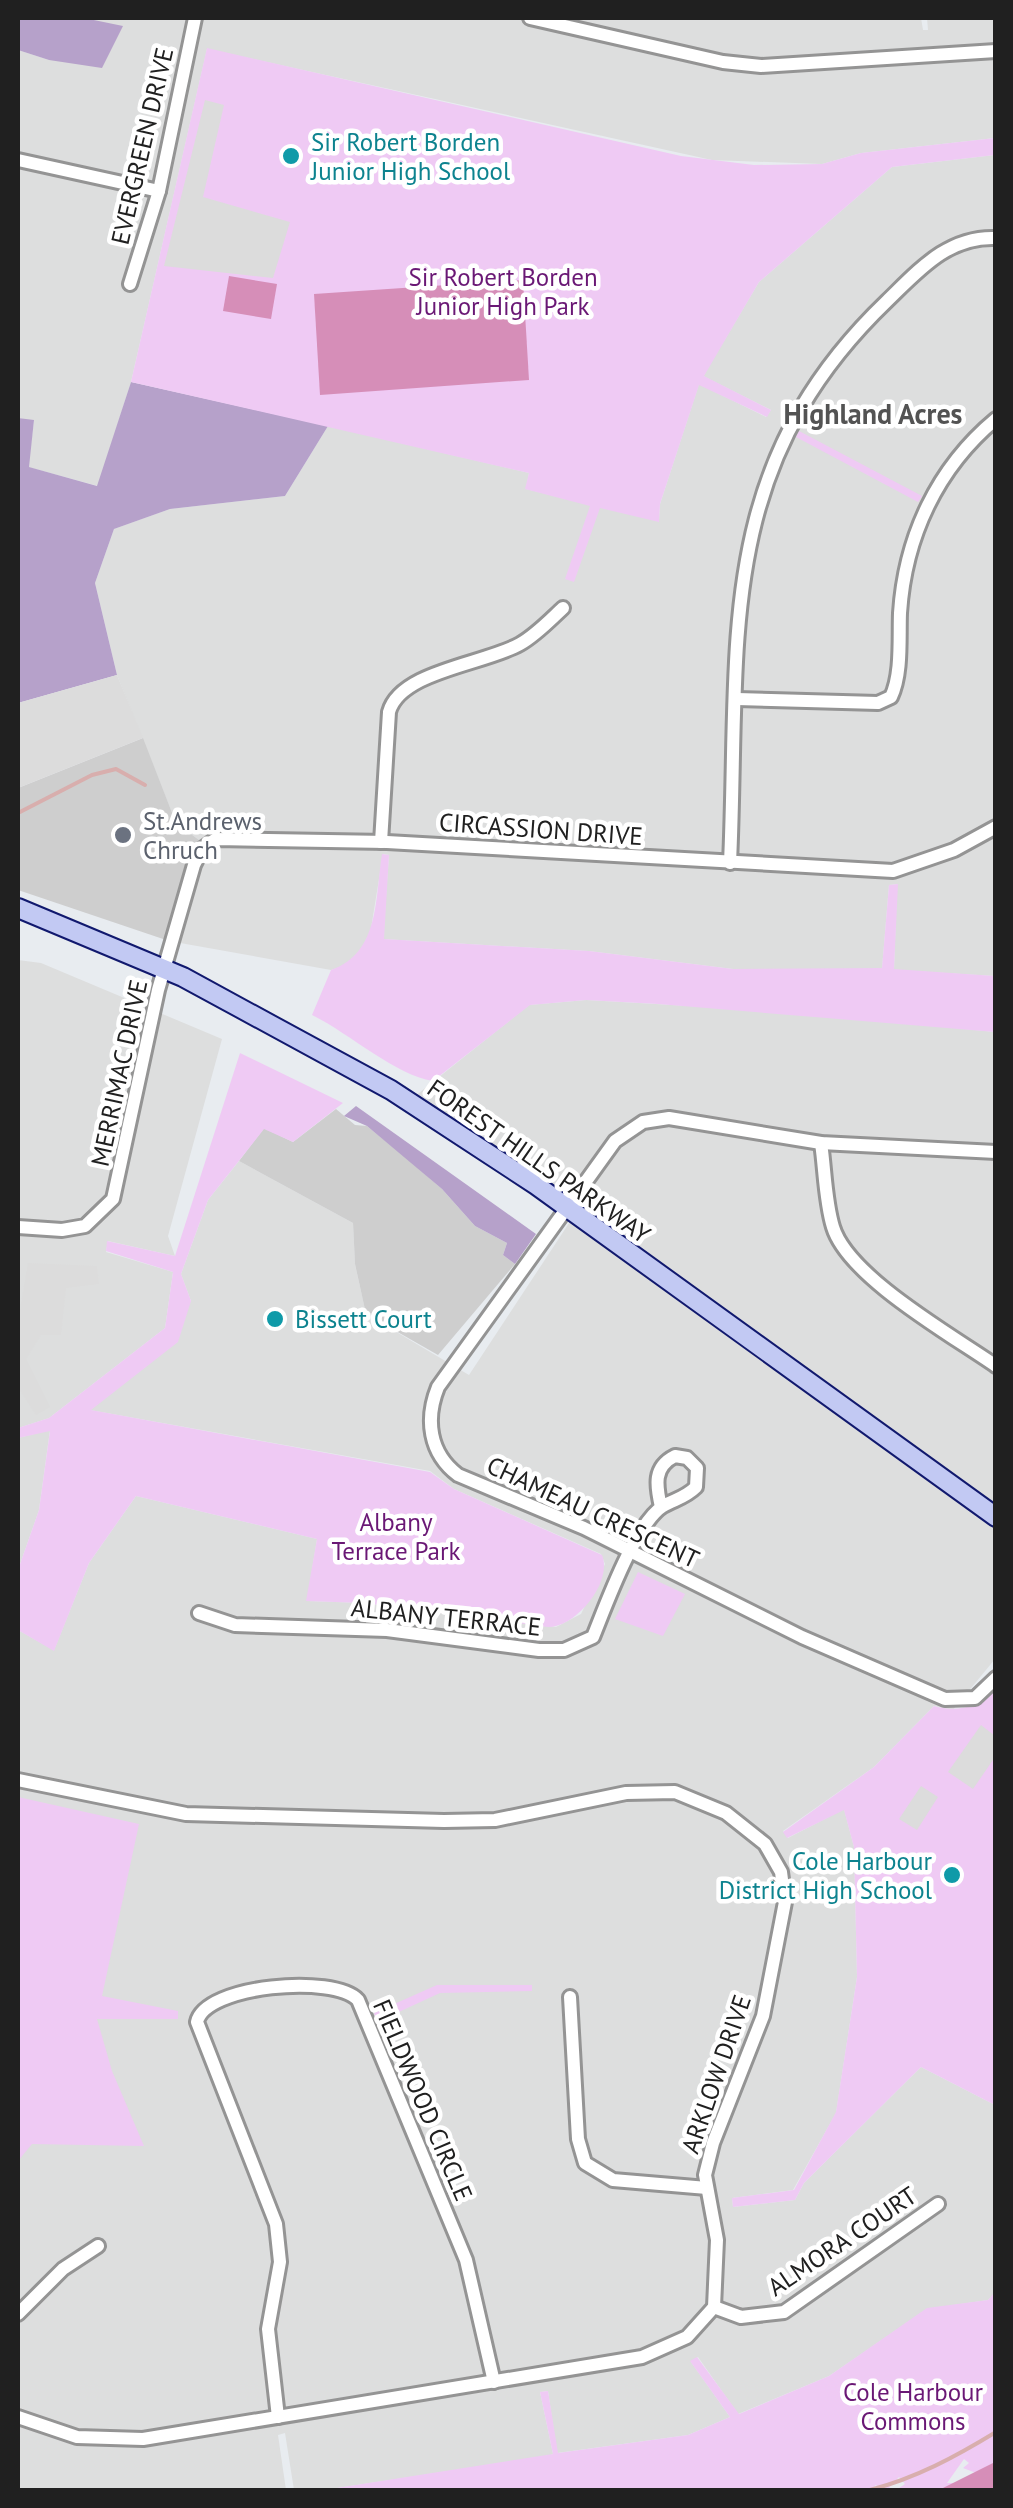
<svg xmlns="http://www.w3.org/2000/svg" width="1013" height="2508" viewBox="0 0 1013 2508" font-family="'PT Sans',sans-serif">
<rect width="100%" height="100%" fill="#e8ecf0"/>
<g fill="#dddede">
<path d="M64 18H921L923 30H928L927 18H995V138L861 153 822 164 712 160 207 49 131 382 98 486 28 467 34 421 18 418V50L49 60Z"/>
<path d="M995 155V976L894 970 897 884 889 885 882 969H733L589 951 383 939 389 855 383 854 369 941 352 963 331 970 169 941 185 868 199 840 176 823 117 675 95 583 114 529 170 509 285 496 328 426 529 473 526 489 659 521 660 504 699 384 766 417 771 410 703 376 759 282 892 167Z"/>
<path d="M18 960 41 963 222 1039 168 1236 175 1256 108 1241 106 1252 173 1272 165 1328 49 1418 18 1428Z"/>
<path d="M586 1000 792 1012 995 1032V1659L953 1710 934 1706 874 1767 783 1831 788 1838 844 1809 854 1847 857 1977 836 2113 793 2190 732 2198 733 2207 795 2200 804 2183 921 2067 995 2105 996 2292 988 2300 927 2309 829 2376 738 2414 698 2357 691 2362 730 2417 688 2435 557 2453 548 2391 540 2392 553 2454 547 2456 324 2490H294L285 2433 278 2435 286 2490H18V1630L54 1650 89 1563 136 1496 317 1539 307 1601 364 1603 556 1627 581 1614 605 1564 601 1554 454 1489 430 1471 90 1410 118 1387 191 1301 181 1274 208 1200 239 1161 353 1223 355 1264 366 1314 469 1375 577 1211 414 1097 529 1005Z"/>
<path d="M50 1430 39 1510 18 1570V1438Z"/>
</g>
<g fill="#cecece">
<path d="M143 738 176 823 199 840 185 868 169 941 18 890V788Z"/>
<path d="M336 1109 355 1125 367 1126 405 1157 442 1189 475 1226 507 1243 503 1255 515 1264 438 1355 366 1314 355 1264 353 1223 239 1161 264 1128 293 1142Z"/>
</g>
<g fill="#b6a1ca">
<path d="M18 18H84L123 26 102 68 49 60 18 50Z"/>
<path d="M131 382 328 426 285 496 170 509 114 529 95 583 117 675 18 703V418L34 420 29 467 97 486Z"/>
<path d="M356 1106 536 1234 515 1264 503 1255 507 1243 475 1226 442 1189 367 1126 344 1116Z"/>
</g>
<g fill="#efcaf4">
<path d="M207 48 681 156 754 165 822 164 861 153 995 138V155L892 167 759 282 704 376 771 410 767 417 699 385 660 504 659 522 600 508 574 582 565 579 590 506 525 489 529 473 131 382Z"/>
<path d="M799 431 922 496 918 502 796 437Z"/>
<path d="M382 854 389 855 384 939 589 951 733 969 882 968 889 885 898 884 894 969 995 976V1032L658 1004 586 1000 530 1005 433 1081C395 1075 349 1033 312 1015L331 970C380 953 375 898 382 854Z"/>
<path d="M240 1053 343 1103 293 1142 264 1129 208 1200 181 1274 191 1301 178 1342 91 1410 430 1472 454 1489 602 1555C613 1581 577 1627 548 1627L364 1603 306 1601 317 1539 136 1496 89 1563 54 1651 18 1630V1570L39 1510 50 1431 18 1438V1428L49 1418 165 1328 173 1272 106 1251 107 1241 175 1256Z"/>
<path d="M638 1572 685 1594 663 1636 615 1619Z"/>
<path d="M995 1688V2105L921 2067 804 2183 795 2200 733 2207 732 2198 794 2190 836 2112 857 1977 854 1847 844 1810 787 1838 783 1832 874 1767 934 1706C958 1713 979 1707 995 1688Z"/>
<path d="M18 1797 139 1824 102 1996 178 2011V2019H97L112 2071 144 2146 32 2144 18 2161Z"/>
<path d="M437 1985H532V1991L440 1993 377 2022 374 2013Z"/>
<path d="M995 2292V2465L976 2473 963 2468 969 2463 964 2459 947 2483H954L951 2488 896 2490 905 2484 899 2477 887 2490 875 2485 874 2490H324L553 2454 540 2392 548 2391 558 2453 688 2435 730 2417 690 2361 697 2357 739 2414 829 2376 927 2308 988 2300Z"/>
</g>
<g fill="#d68eb8">
<path d="M229 276 277 284 271 319 223 311Z"/>
<path d="M523 280 529 380 320 395 314 294Z"/>
<path d="M995 2462V2490H939Z"/>
</g>
<g fill="#dcdcdc">
<path d="M205 100 224 105 203 197 290 222 273 278 164 266Z"/>
<path d="M117 675 143 738 18 788V703Z"/>
<path d="M28 1263 97 1266 99 1284 66 1288 61 1335H41L26 1359 50 1407 36 1415 18 1387V1322Z"/>
<path d="M981 1725 995 1736V1757L973 1789 948 1772Z"/>
<path d="M921 1786 938 1797 917 1830 899 1819Z"/>
</g>
<g fill="none" stroke-linecap="round" stroke-linejoin="round">
<g stroke="#d8aead" stroke-width="4">
<path d="M18 813 92 775 116 769 145 785"/>
<path d="M870 2490C916 2478 955 2457 996 2432"/>
</g>
<g stroke="#949494" stroke-width="18">
<g id="minor">
<path d="M530 18 723 62 761 66 996 51"/>
<path d="M18 160 159 191"/>
<path d="M130 284 159 191 195 18"/>
<path d="M737 699 878 703 891 697C902 674 899 639 900 613 905 537 937 468 996 419"/>
<path d="M381 842 389 712C400 671 485 664 520 644 536 635 549 621 563 608"/>
<path d="M730 863C740 641 712 469 887 301 919 270 948 236 996 238"/>
<path d="M821 1143C825 1170 825 1201 833 1227 848 1277 953 1336 996 1366"/>
<path d="M996 1152 821 1143 669 1118 643 1122 615 1141 438 1387C425 1419 429 1453 458 1475L584 1528 802 1637 945 1699 975 1698 996 1678"/>
<path d="M18 1227 62 1230 85 1226 113 1199 158 990 194 865 202 849 216 839 387 842 893 871 954 850 996 827"/>
<path d="M199 1613 235 1625 387 1630 539 1650H564L593 1637C606 1605 635 1524 663 1506 675 1499 685 1498 696 1487L697 1468 687 1458 675 1456C653 1467 656 1485 661 1507"/>
<path d="M18 1780 186 1814 444 1821 495 1820 626 1793 675 1792 726 1813 765 1844 781 1872 785 1902 763 2016 713 2143 705 2175 717 2240 714 2307 687 2337 642 2357 143 2439 77 2437 18 2417"/>
<path d="M570 1997 578 2139 585 2163 613 2180 707 2188"/>
<path d="M714 2307 741 2317 784 2312 938 2204"/>
<path d="M18 2314 63 2269 98 2246"/>
<path d="M278 2417 268 2329 280 2262 276 2224 197 2022C205 1985 334 1974 358 2000L466 2260 494 2382"/>
</g>
</g>
<g stroke="#11196e" stroke-width="22">
<path id="secondary" d="M18 908 183 977 391 1090 536 1185 996 1517"/>
</g>
<use href="#minor" stroke="#fff" stroke-width="12"/>
<use href="#secondary" stroke="#c2c9f3" stroke-width="18"/>
</g>
<g fill="#0f9aa8" stroke="#fff" stroke-width="4">
<circle cx="291" cy="156" r="10"/>
<circle cx="275" cy="1319" r="10"/>
<circle cx="952" cy="1875" r="10"/>
</g>
<circle fill="#6b7280" stroke="#fff" stroke-width="4" cx="123" cy="835" r="10"/>
<g text-anchor="middle" stroke-width="9" stroke-linejoin="round" paint-order="stroke">
<g font-size="25" fill="#0d838f" stroke="#fff" text-anchor="start">
<text x="311" y="151">Sir Robert Borden<tspan x="311" dy="29">Junior High School</tspan></text>
<text x="295" y="1328">Bissett Court</text>
<text x="932" y="1870" text-anchor="end">Cole Harbour<tspan x="932" dy="29">District High School</tspan></text>
</g>
<g font-size="25" fill="#202020" stroke="#fff">
<text transform="translate(142 146) rotate(-77)" y="9">EVERGREEN DRIVE</text>
<text transform="translate(541 829) rotate(4)" y="9">CIRCASSION DRIVE</text>
<text transform="translate(119 1073) rotate(-78)" y="9">MERRIMAC DRIVE</text>
<text transform="translate(539 1161) rotate(35)" y="9">FOREST HILLS PARKWAY</text>
<text transform="translate(593 1512) rotate(25)" y="9">CHAMEAU CRESCENT</text>
<text transform="translate(446 1617) rotate(6)" y="9">ALBANY TERRACE</text>
<text transform="translate(716 2074) rotate(-71)" y="9">ARKLOW DRIVE</text>
<text transform="translate(423 2100) rotate(67)" y="9">FIELDWOOD CIRCLE</text>
<text transform="translate(842 2241) rotate(-34)" y="9">ALMORA COURT</text>
</g>
<g font-size="25" fill="#6a1875" stroke="#fff">
<text x="503" y="286">Sir Robert Borden<tspan x="503" dy="29">Junior High Park</tspan></text>
<text x="396" y="1531">Albany<tspan x="396" dy="29">Terrace Park</tspan></text>
<text x="913" y="2401">Cole Harbour<tspan x="913" dy="29">Commons</tspan></text>
</g>
<g font-size="25" fill="#5b616d" stroke="#fff" text-anchor="start">
<text x="143" y="830">St.Andrews<tspan x="143" dy="29">Chruch</tspan></text>
</g>
<g font-size="28" font-weight="bold" fill="#535353" stroke="#fff">
<text x="873" y="424">Highland Acres</text>
</g>
</g>
<rect width="1013" height="2508" fill="none" stroke="#202020" stroke-width="40"/>
</svg>
